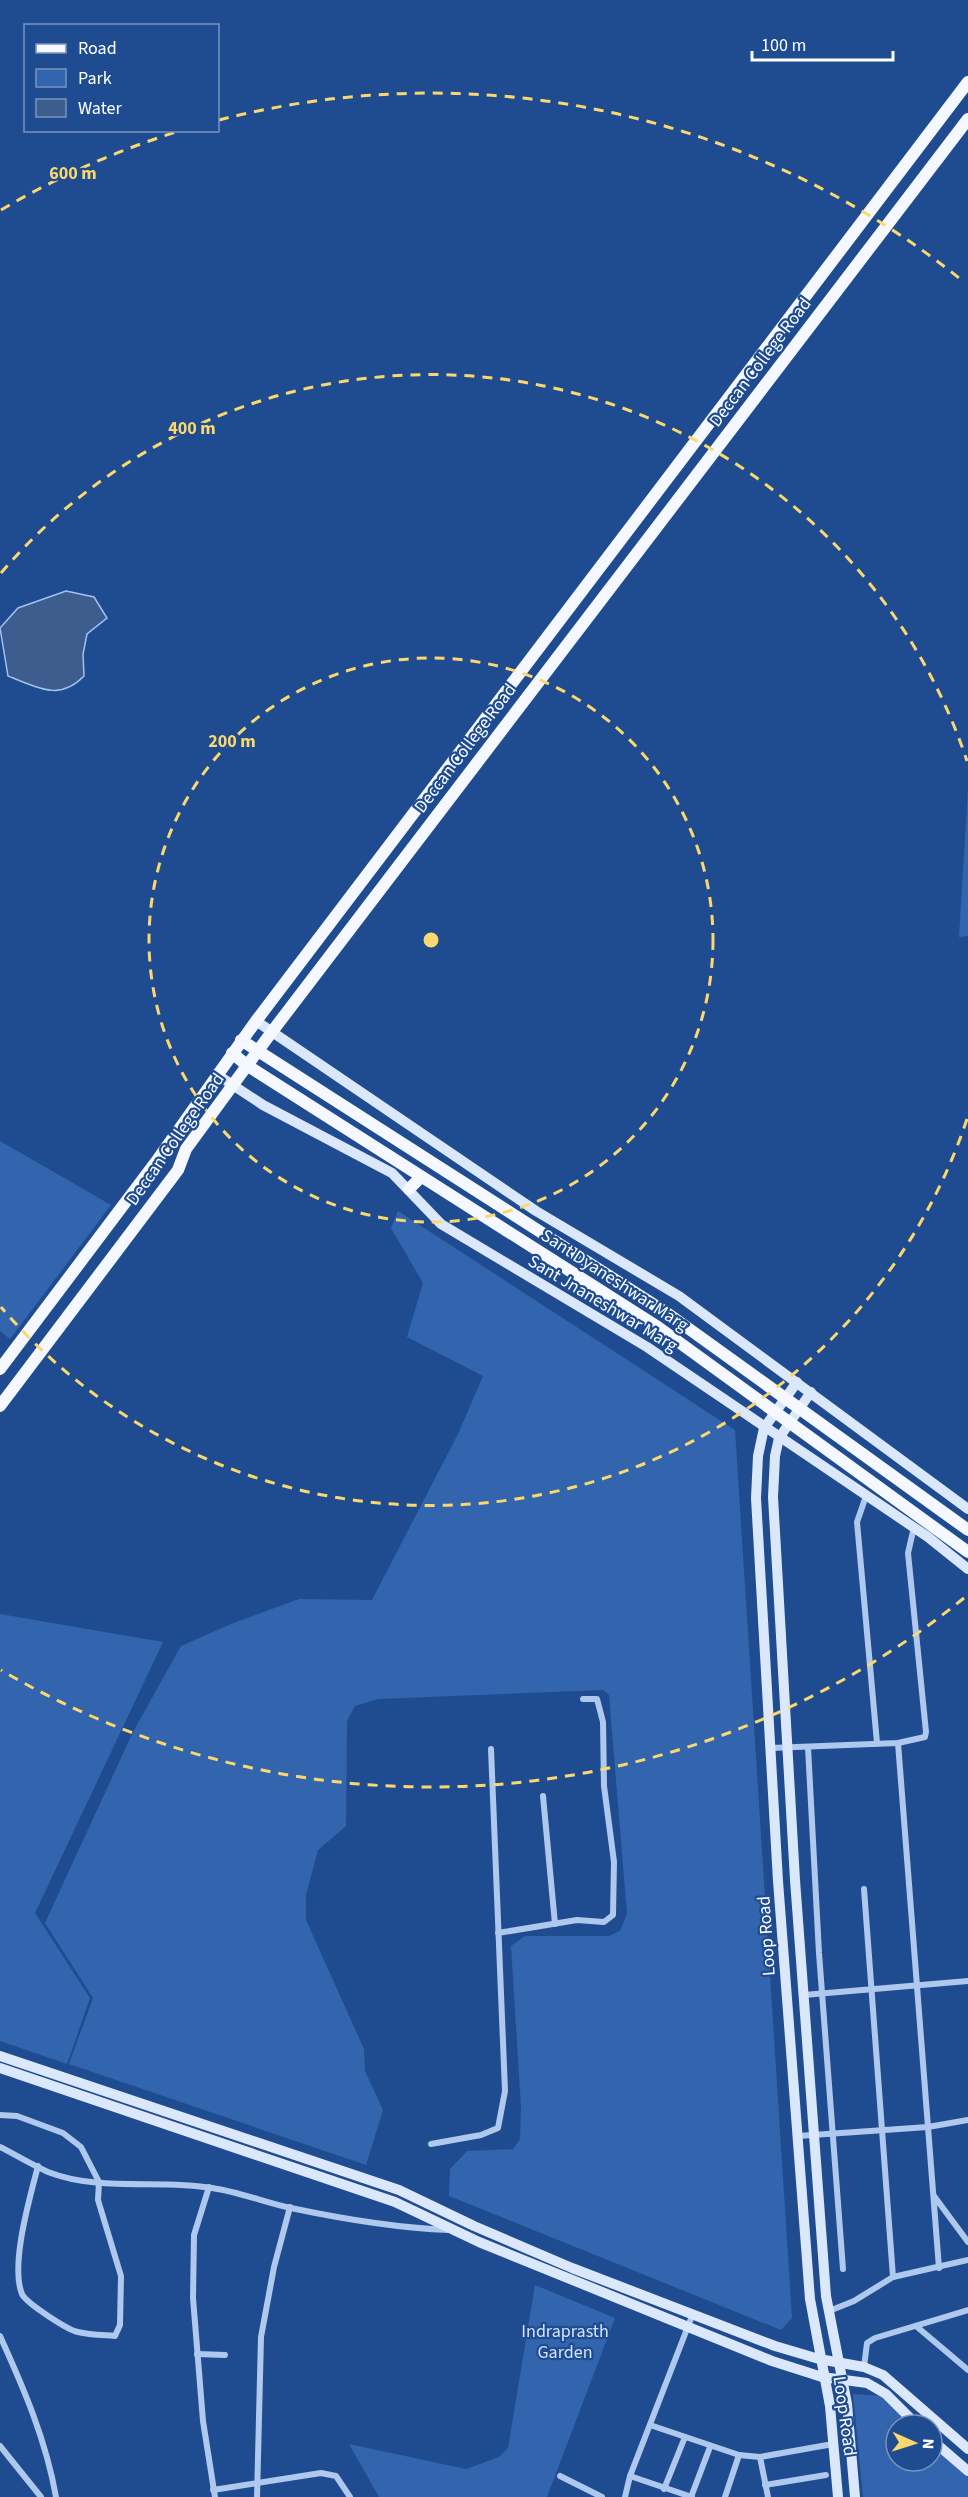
<svg xmlns="http://www.w3.org/2000/svg" width="968" height="2497" viewBox="0 0 968 2497" font-family="'Source Sans 3',sans-serif">
<rect width="100%" height="100%" fill="#1f4c90"/>
<g fill="#3265ad">
<path d="M968 789V936L959 937Z"/>
<path d="M0 1141 111 1205 10 1339 0 1331Z"/>
<path d="M398 1211 735 1430 792 2318 781 2330 449 2196 450 2169 467 2151 513 2149 520 2139 521 2107 511 1946 525 1936H609L620 1931 627 1914 609 1695 603 1690 378 1699 355 1706 347 1721 346 1826 318 1850 306 1895V1920L364 2049 365 2071 383 2110 366 2165 69 2064 93 1998 45 1923 133 1732 181 1646 231 1624 299 1599 372 1600 458 1434 483 1376 407 1337 423 1283 391 1228Z"/>
<path d="M0 1614 163 1642 35 1913 90 1998 67 2064 0 2041Z"/>
<path d="M535 2285 615 2318 547 2497H379L349 2444 466 2469 499 2457 508 2448Z"/>
<path d="M853 2394 885 2396 912 2425H896V2461H932V2445L968 2474V2497H863Z"/>
</g>
<path fill="#3d5d8e" stroke="#a2c2ee" stroke-width="1.5" d="M66 591 94 597 107 618 87 634 83 654 84 676C59 702 37 687 8 676L0 628 18 608Z"/>
<g fill="none" stroke-linecap="round" stroke-linejoin="round">
<g stroke="#afc8ed" stroke-width="6">
<path d="M866 1496 857 1522 877 1743"/>
<path d="M898 1743 939 2268"/>
<path d="M808 1747 819 1953 843 2269"/>
<path d="M771 1748 898 1743 925 1737 926 1732 908 1553 914 1527"/>
<path d="M543 1796 555 1924"/>
<path d="M864 1889 893 2277"/>
<path d="M498 1933 577 1920 604 1922 613 1915 614 1862 604 1786 603 1722 597 1699H583"/>
<path d="M804 1995 968 1981"/>
<path d="M0 2115 17 2116 63 2133 81 2147 99 2182 98 2200 121 2276 120 2325 115 2336C103 2335 90 2335 78 2332 68 2330 26 2303 22 2294 10 2265 30 2197 38 2166"/>
<path d="M798 2136 928 2127 968 2120"/>
<path d="M431 2144 481 2135 498 2128 505 2091 491 1749"/>
<path d="M0 2147C16 2155 32 2165 48 2172 99 2192 159 2179 212 2188 239 2192 264 2202 291 2208 343 2219 397 2228 449 2230"/>
<path d="M209 2187 194 2235 193 2298 203 2421 215 2497"/>
<path d="M934 2196 968 2242"/>
<path d="M829 2311 854 2301 893 2277 968 2260"/>
<path d="M916 2326 968 2370"/>
<path d="M0 2336C24 2389 46 2440 56 2497"/>
<path d="M197 2354 225 2355"/>
<path d="M864 2367 867 2343 875 2338 968 2310"/>
<path d="M650 2425 739 2455 760 2457 833 2444"/>
<path d="M0 2446 41 2497"/>
<path d="M760 2457 768 2497"/>
<path d="M560 2476 602 2497"/>
<path d="M630 2476 692 2497"/>
<path d="M765 2485 826 2475"/>
<path d="M664 2489 685 2437"/>
<path d="M213 2490 321 2473 336 2476 350 2497"/>
<path d="M257 2497 261 2337 274 2267 290 2207"/>
<path d="M625 2497 630 2476 692 2316"/>
<path d="M691 2497 710 2447"/>
<path d="M725 2497 739 2455"/>
</g>
<g stroke="#dbe7fa" stroke-width="10">
<path d="M256 1021 536 1211 679 1296 968 1509"/>
<path d="M216 1074 263 1105 392 1173 441 1224 647 1347 928 1537 968 1569"/>
<path d="M797 1382 764 1428 758 1456 756 1498 778 1881 810 2299 830 2406 838 2497"/>
<path d="M811 1392 779 1438 775 1456 773 1497 795 1880 826 2296 847 2404 855 2497"/>
<path d="M0 2056 399 2190 474 2226 572 2268 775 2346 819 2359 864 2367 883 2375 968 2449"/>
<path d="M0 2068 395 2202 479 2242 772 2361 822 2377 867 2383 886 2394 917 2425"/>
<path d="M932 2440 968 2471"/>
</g>
<g stroke="#f5f8ff" stroke-width="12">
<path d="M241 1040 667 1313 968 1530"/>
<path d="M232 1053 248 1066 658 1327 968 1552"/>
<path d="M409 1189 420 1178"/>
<path d="M0 1369 158 1159 256 1021 968 82"/>
<path d="M0 1406 178 1170 186 1149 271 1033 968 119"/>
</g>
</g>
<g fill="none" stroke="#fbd86e" stroke-width="3" stroke-dasharray="10 8">
<circle cx="431" cy="940" r="282"/>
<path d="M967 1119A565 565 0 0 1 1 1307M1 573A565 565 0 0 1 967 761"/>
<path d="M964 1598A847 847 0 0 1 1 1670M1 210A847 847 0 0 1 176 132M219 120A847 847 0 0 1 964 282"/>
</g>
<g text-anchor="middle" stroke-width="4.5" stroke-linejoin="round" paint-order="stroke">
<g font-size="18" fill="#fff" stroke="#1f4c90">
<text transform="translate(760 362) rotate(-53)" y="6">Deccan College Road</text>
<text transform="translate(465 748) rotate(-53)" y="6">Deccan College Road</text>
<text transform="translate(175 1139) rotate(-55)" y="6">Deccan College Road</text>
<text transform="translate(615 1280) rotate(33)" y="6">Sant Dyaneshwar Marg</text>
<text transform="translate(603 1303) rotate(31)" y="6">Sant Jnaneshwar Marg</text>
<text transform="translate(766 1936) rotate(-94)" y="6">Loop Road</text>
<text transform="translate(845 2416) rotate(82)" y="6">Loop Road</text>
</g>
<g font-size="18" fill="#d4e4f9" stroke="#1f4c90">
<text x="565" y="2337">Indraprasth<tspan x="565" dy="21">Garden</tspan></text>
</g>
</g>
<circle cx="431" cy="940" r="9" fill="#fbd86e" stroke="#1f4c90" stroke-width="3"/>
<g font-size="18" text-anchor="middle" font-weight="bold" fill="#fbd86e" stroke="#1f4c90" stroke-width="4.5" stroke-linejoin="round" paint-order="stroke">
<text x="73" y="179">600 m</text>
<text x="192" y="434">400 m</text>
<text x="232" y="747">200 m</text>
</g>
<rect x="24" y="24" width="195" height="108" fill="#1f4c90" stroke="#7994bc" stroke-width="1.5"/>
<rect x="36" y="44" width="30" height="9" fill="#f5f8ff" stroke="#7994bc" stroke-width="1.5"/>
<text x="78" y="54" font-size="18" fill="#ffffff">Road</text>
<rect x="36" y="69" width="30" height="18" fill="#3265ad" stroke="#7994bc" stroke-width="1.5"/>
<text x="78" y="84" font-size="18" fill="#ffffff">Park</text>
<rect x="36" y="99" width="30" height="18" fill="#3d5d8e" stroke="#7994bc" stroke-width="1.5"/>
<text x="78" y="114" font-size="18" fill="#ffffff">Water</text>
<g transform="translate(914 2443) rotate(93)"><circle r="28" fill="#1f4c90" stroke="#7994bc" stroke-width="1.5"/>
<path d="M0-4.5L10 22L0 15L-10 22Z" fill="#fbd86e"/>
<text y="-9" font-size="16" font-weight="bold" text-anchor="middle" fill="#ffffff">N</text>
</g>
<path d="M752 51v9h141v-9" fill="none" stroke="#ffffff" stroke-width="3"/>
<text x="761" y="51" font-size="18" fill="#ffffff" stroke="#1f4c90" stroke-width="4.5" paint-order="stroke">100 m</text>
</svg>
